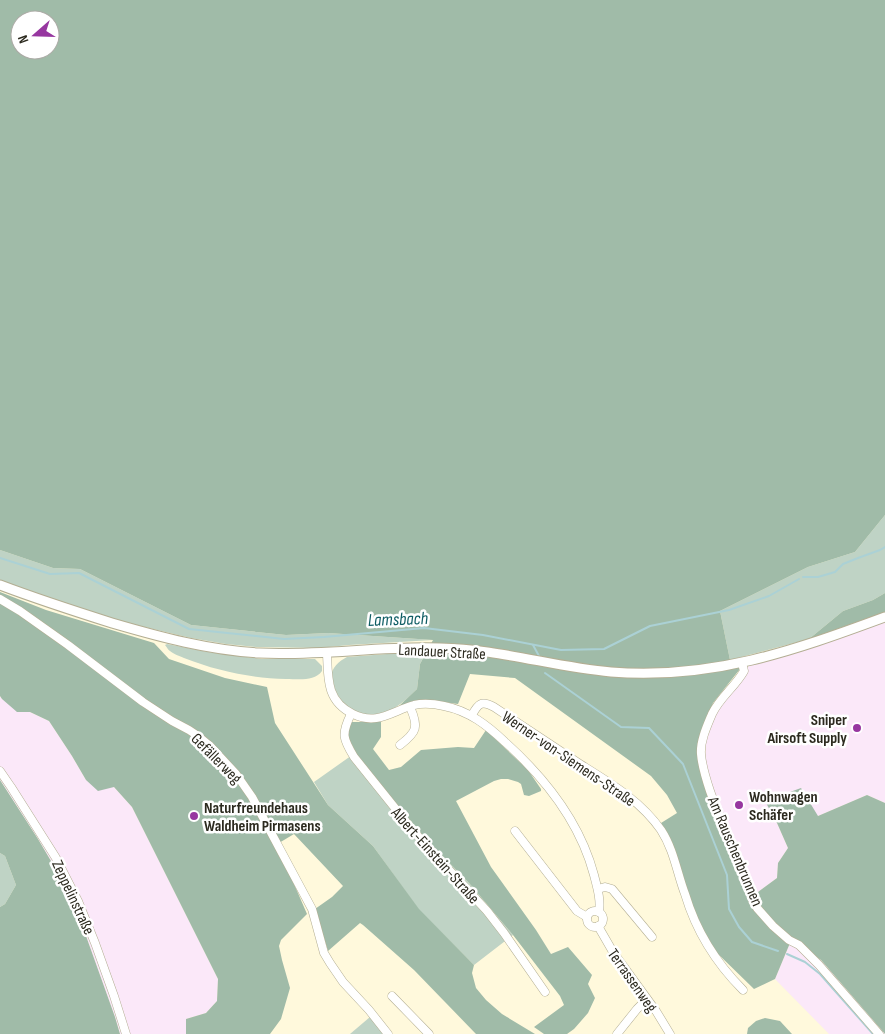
<svg xmlns="http://www.w3.org/2000/svg" width="885" height="1034" viewBox="0 0 885 1034" font-family="'Sofia Sans Condensed',sans-serif">
<rect width="100%" height="100%" fill="#fff9dc"/>
<g fill="#fbe8f9">
<path d="M885 620V803L867 795 818 816 766 801 777 823 788 848 778 863 777 878 754 895 712 787 705 760 706 742 716 713 748 666 806 649Z"/>
<path d="M0 696 2 699 49 721 72 756 86 780 114 787 132 807 218 979 217 1001 206 1013 186 1019V1034H120L115 1017 81 922 61 878 38 839 0 780Z"/>
<path d="M790 943 821 960 885 1034H829L775 979Z"/>
</g>
<g fill="#bfd3c5">
<path d="M885 515V593L873 600 843 611 809 639 730 660 720 611 808 567 855 552Z"/>
<path d="M0 550 53 568 80 569 191 625 286 635 328 633 433 640 349 645 319 648 256 647 226 644 191 638 132 624 65 604 0 580Z"/>
<path d="M167 644 208 652 262 659H315L322 666V671C314 682 298 679 286 679 251 678 217 671 184 658 180 656 173 654 170 651 168 650 167 647 165 645Z"/>
<path d="M427 651 420 664 417 689C406 700 396 709 382 714 362 720 342 708 335 689 334 686 331 681 331 678 331 668 339 661 347 657Z"/>
<path d="M355 753 424 837 469 883 513 935 474 965 419 910 373 846 328 805 314 782Z"/>
<path d="M0 853 5 856 16 885 5 904 0 907Z"/>
<path d="M370 1017 384 1034H350Z"/>
</g>
<g fill="#a0bba8" fill-rule="evenodd">
<path d="M0 0H885V515L855 552 808 567 720 611 730 660 740 669 713 703 697 745 701 772 748 892 790 943 775 979 754 989 715 951 694 913 673 846 661 823 677 813 667 795 651 776 515 678 470 674 458 704 427 700 399 706 417 689 420 664 433 640 328 633 286 635 191 625 80 569 53 568 0 550ZM20 20H50V50H20Z"/>
<path d="M0 592 46 610 154 643 169 659 225 678 267 687 275 723 328 805 373 846 419 909 474 965 472 973 476 988 486 1000 502 1014 535 1034H476L414 970 363 925 360 923 328 951 315 909 332 897 343 886 294 834 274 846 291 877 307 914 281 940 279 946 282 960 290 988 281 1019 270 1034H186V1019L206 1013 217 1001 218 979 132 807 114 787 98 791 86 780 72 756 49 721 30 712H17L2 699 0 696Z"/>
<path d="M885 593V612L809 639 843 611 873 600Z"/>
<path d="M352 722H381V737L373 749 389 770 401 767 421 750 458 747 474 748 486 730 528 770 541 789V791L529 796 524 795 521 784 518 782 508 779H501L494 781 456 801 491 867 536 930 551 954 568 947 592 975 588 984 595 998 588 1013 574 1029 567 1034H544L534 1027 564 1005 560 996 513 935 469 883 424 837 395 803 355 753 346 737 348 727Z"/>
<path d="M0 780 38 839 61 878 81 922 115 1017 120 1034H0V907L5 904 16 885 5 856 0 853Z"/>
<path d="M801 788 818 816 867 795 885 803V1034L821 960C795 943 769 922 754 895L777 878 778 863 788 848 777 823 765 801Z"/>
<path d="M765 1018 780 1021 792 1034H747L748 1028 756 1021Z"/>
</g>
<g fill="none" stroke-linecap="round" stroke-linejoin="round">
<g stroke="#abd1d5" stroke-width="2">
<path d="M0 558 50 574 79 573 189 629 284 639 324 637 424 628 483 635 561 650 604 649 650 626 729 610 769 596 799 579"/>
<path d="M803 577H818L835 572 843 564 858 558 880 550 885 547"/>
<path d="M533 645 539 656"/>
<path d="M545 673 621 727 649 728 683 764 727 875 729 909 739 927 752 942 778 951"/>
<path d="M787 954 805 962 820 974 873 1034"/>
</g>
<g stroke="#b3ae93" stroke-width="9">
<g id="minor">
<path d="M0 599 20 611 68 645 143 702 172 721 189 730 198 736 210 746 236 774 252 797 312 909 324 953 330 963 343 982 369 1010 388 1034"/>
<path d="M327 652C328 678 326 701 353 714 377 726 392 711 414 705 423 703 435 704 444 706 469 711 487 725 505 742 545 778 580 822 594 875 597 887 601 899 599 912"/>
<path d="M742 663 744 671C735 687 720 697 712 714 707 726 700 741 701 754 702 767 706 779 710 791 723 828 742 863 753 901L757 908 773 926 789 940 799 945 819 965 879 1034"/>
<path d="M351 714C341 734 343 739 354 757L415 833 487 911 504 933 545 992"/>
<path d="M472 715C478 704 481 700 494 707 523 726 551 745 580 764 610 783 640 800 661 830 674 850 677 873 685 894 696 931 716 963 743 990"/>
<path d="M400 745C417 732 419 727 410 707"/>
<path d="M0 771 11 787 56 858 78 901 95 943 114 996 126 1034"/>
<path d="M515 831 577 911 587 917"/>
<path d="M598 889 605 887 612 889 652 937"/>
<circle cx="595" cy="919" r="8"/>
<path d="M598 926 613 952 656 1011 670 1034"/>
<path d="M392 996 429 1034"/>
<path d="M617 1034 637 1009 647 999"/>
</g>
</g>
<g stroke="#b3ae93" stroke-width="11">
<path id="major" d="M0 585C37 599 74 611 112 623 160 637 208 650 259 653 319 656 380 646 440 648 498 649 554 667 611 672 711 680 793 651 885 617"/>
</g>
<use href="#minor" stroke="#fff" stroke-width="8"/>
<use href="#major" stroke="#fff" stroke-width="9"/>
</g>
<g fill="#9737a0" stroke="#fff" stroke-width="2">
<circle cx="857" cy="728" r="5"/>
<circle cx="739" cy="805" r="5"/>
<circle cx="194" cy="816" r="5"/>
</g>
<g text-anchor="middle" stroke-width="5" stroke-linejoin="round" paint-order="stroke">
<g font-size="16" fill="#2c2a1f" stroke="#fff">
<text transform="translate(442 651) rotate(3)" y="6">Landauer Straße</text>
<text transform="translate(217 758) rotate(45)" y="6">Gefällerweg</text>
<text transform="translate(569 758) rotate(34)" y="6">Werner-von-Siemens-Straße</text>
<text transform="translate(736 851) rotate(67)" y="6">Am Rauschenbrunnen</text>
<text transform="translate(436 855) rotate(48)" y="6">Albert-Einstein-Straße</text>
<text transform="translate(74 897) rotate(65)" y="6">Zeppelinstraße</text>
<text transform="translate(633 980) rotate(55)" y="6">Terrassenweg</text>
</g>
<g font-size="16" font-weight="bold" fill="#2c2a1f" stroke="#fff" text-anchor="start">
<text x="847" y="725" text-anchor="end">Sniper<tspan x="847" dy="18">Airsoft Supply</tspan></text>
<text x="749" y="802">Wohnwagen<tspan x="749" dy="18">Schäfer</tspan></text>
<text x="204" y="813">Naturfreundehaus<tspan x="204" dy="18">Waldheim Pirmasens</tspan></text>
</g>
<g font-size="18" font-style="italic" fill="#0f5d64" stroke="#fff">
<text transform="translate(398 619) rotate(-2)" y="6">Lamsbach</text>
</g>
</g>
<g transform="translate(35 35) rotate(250)"><circle r="24" fill="#ffffff" stroke="#abaaa5"/>
<path d="M0-4L9 19L0 12L-9 19Z" fill="#9737a0"/>
<text y="-8" font-size="14" font-weight="bold" text-anchor="middle" fill="#2c2a1f">N</text>
</g>
</svg>
